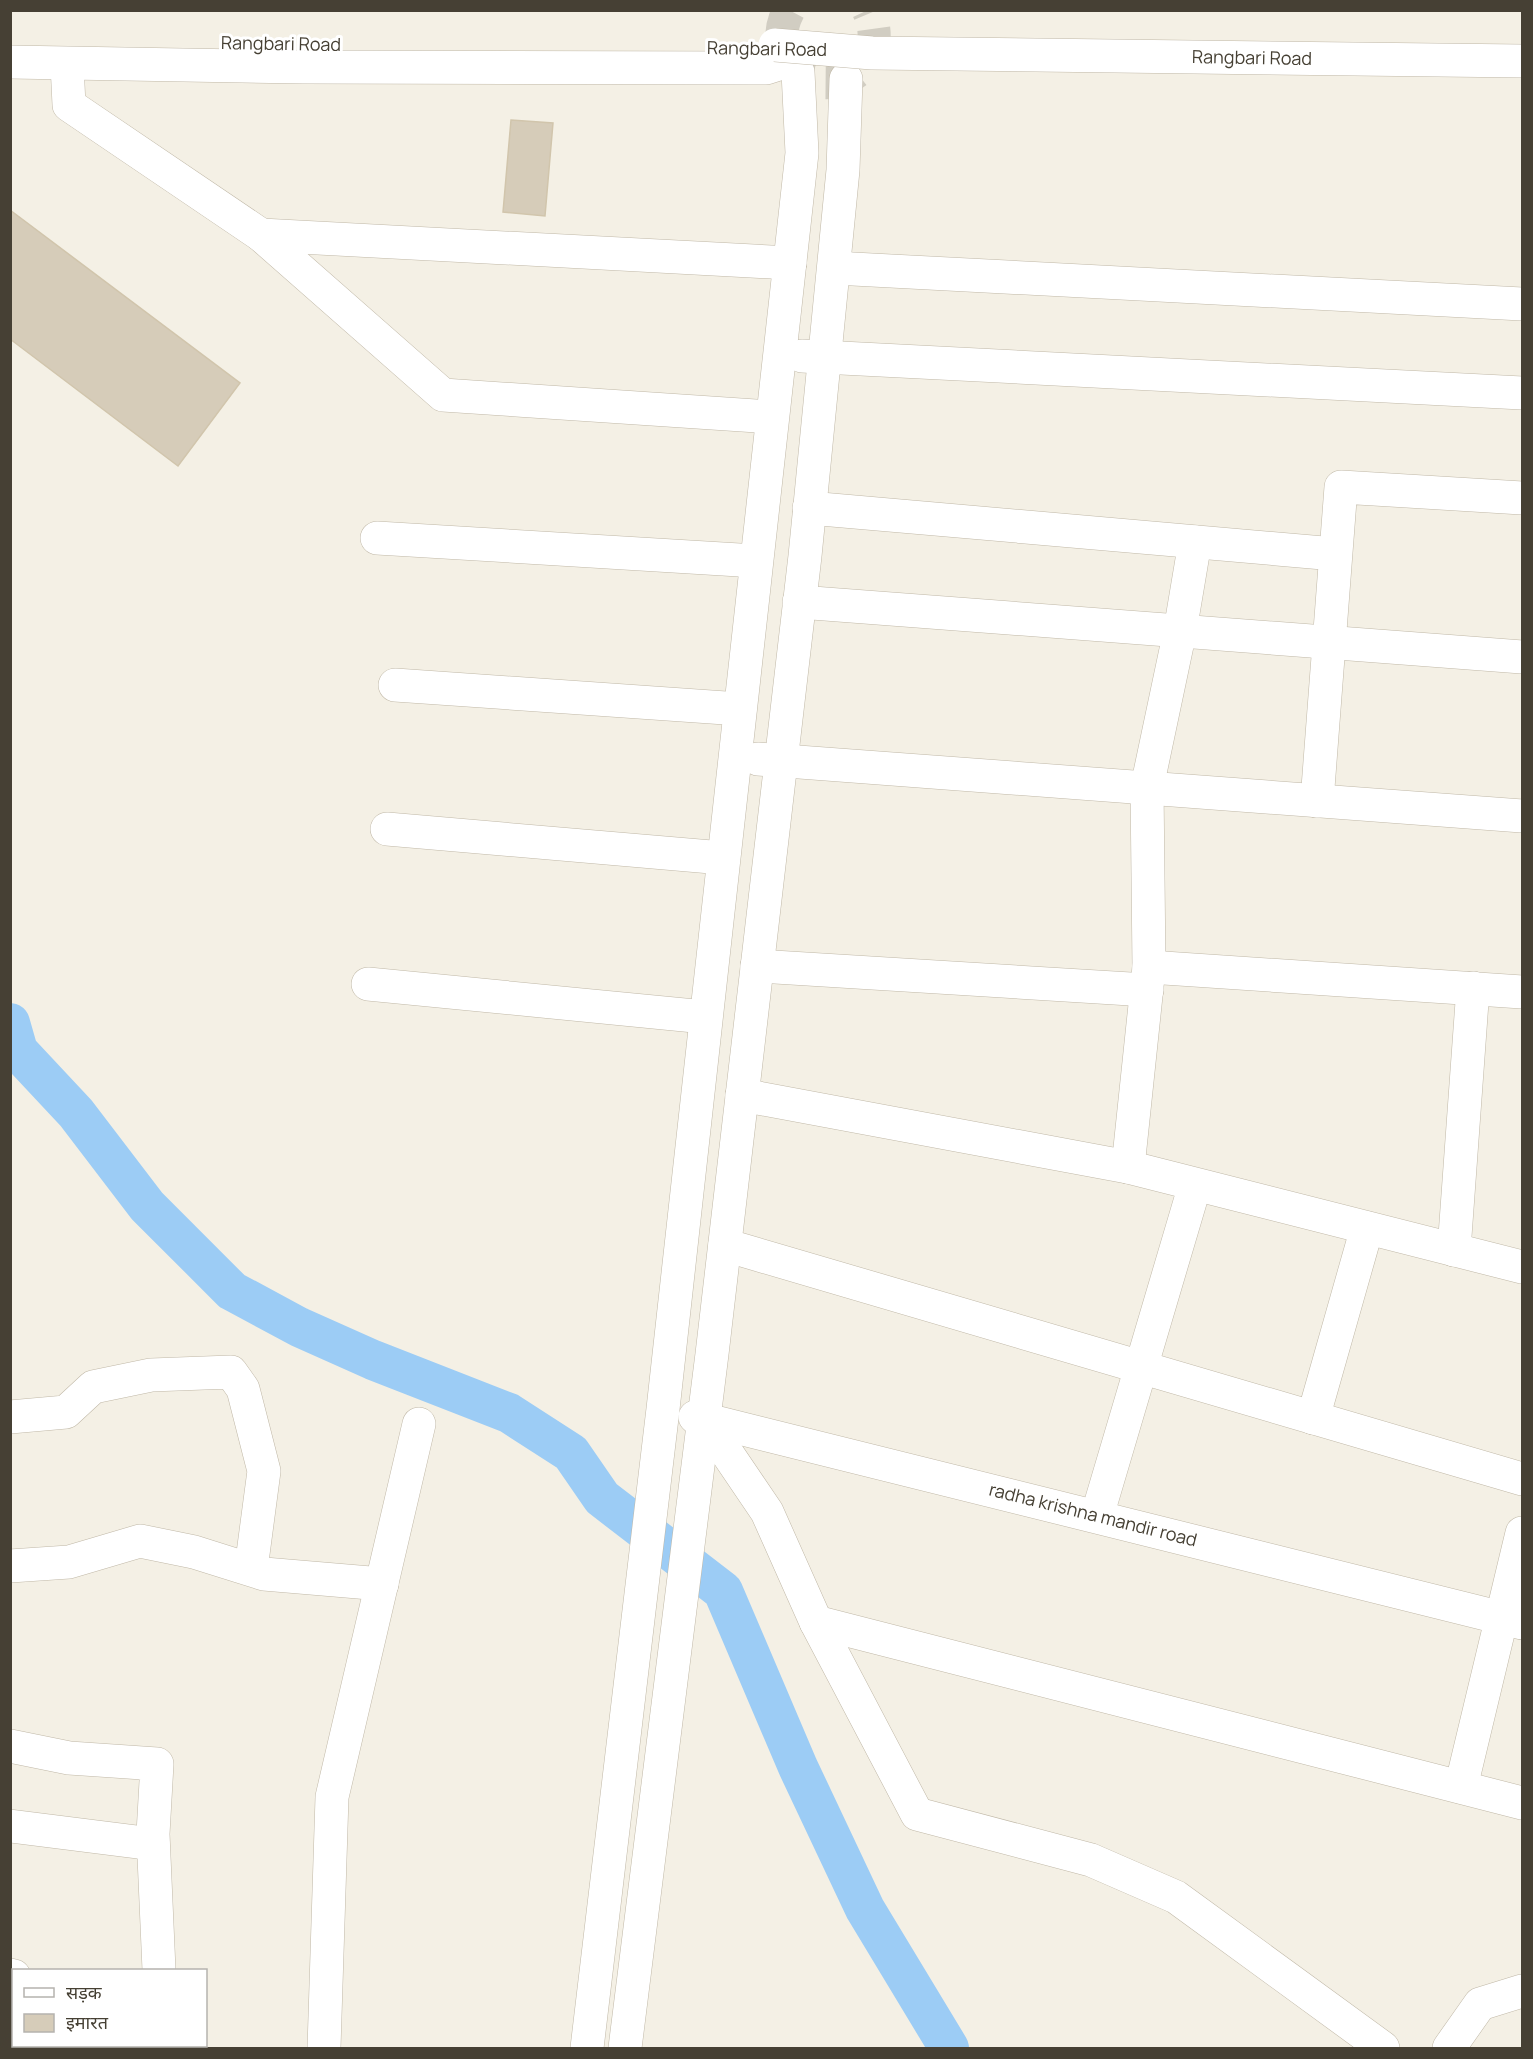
<svg xmlns="http://www.w3.org/2000/svg" width="1533" height="2059" viewBox="0 0 1533 2059" font-family="Manrope,'Noto Sans Devanagari',sans-serif">
<rect width="100%" height="100%" fill="#f4f0e5"/>
<g fill="none" stroke-linecap="round" stroke-linejoin="round">
<path stroke="#9cccf5" stroke-width="40" d="M10 1023 18 1051 76 1113 147 1206 232 1291 299 1327 373 1360 509 1413 571 1453 602 1498 723 1591 798 1767 865 1909 949 2048"/>
</g>
<g fill="#d6ccb9" stroke="#d1c5ac" stroke-width="1.5">
<path d="M511 120 553 123 545 216 503 212Z"/>
<path d="M10 210 240 383 178 466 10 339Z"/>
</g>
<g fill="none" stroke-linecap="round" stroke-linejoin="round">
<path stroke="#d1cdc2" stroke-width="33" stroke-dasharray="33 16" stroke-linecap="butt" d="M789 10C781 25 779 40 786 55 811 112 898 73 868 10"/>
<g stroke="#c0b8a7" stroke-width="34">
<g id="minor">
<path d="M10 62 303 67 750 68H766L788 61"/>
<path d="M67 64 69 105 261 235 443 395 772 417"/>
<path d="M261 235 790 263"/>
<path d="M834 268 1522 304"/>
<path d="M802 356 1522 393"/>
<path d="M809 508 1335 554"/>
<path d="M377 538 756 561"/>
<path d="M799 602 1522 657"/>
<path d="M395 685 740 709"/>
<path d="M758 759 1522 816"/>
<path d="M1317 801 1341 487 1522 498"/>
<path d="M387 829 723 858"/>
<path d="M757 966 1147 990"/>
<path d="M1149 967 1522 992"/>
<path d="M368 984 705 1017"/>
<path d="M742 1095 1128 1167 1522 1267"/>
<path d="M1128 1167 1149 967 1147 787 1180 631 1195 542"/>
<path d="M725 1245 1522 1479"/>
<path d="M1454 1250 1473 988"/>
<path d="M10 1417 66 1412 93 1387 151 1375 231 1372 243 1389 264 1471 251 1569"/>
<path d="M695 1417 1522 1623"/>
<path d="M1313 1418 1367 1228"/>
<path d="M704 1419 767 1512 816 1622 917 1814 1091 1860 1176 1897 1383 2048"/>
<path d="M1097 1516 1195 1185"/>
<path d="M10 1566 69 1562 140 1541 194 1552 264 1574 382 1584"/>
<path d="M816 1622 1522 1803"/>
<path d="M10 1746 69 1758 157 1764 153 1834 159 1970"/>
<path d="M1461 1787 1522 1533"/>
<path d="M10 1826 153 1844"/>
<path d="M10 1975 14 1976"/>
<path d="M169 2046V2048"/>
<path d="M324 2048 332 1797 419 1424"/>
<path d="M587 2048 663 1409 802 153 798 72"/>
<path d="M625 2048 712 1354 805 556 843 170 846 79"/>
<path d="M1449 2048 1480 2004 1522 1991"/>
</g>
</g>
<use href="#minor" stroke="#fff" stroke-width="33"/>
<g stroke="#c0b8a7" stroke-width="34" stroke-linecap="butt">
<path id="minor-bridge" d="M775 45 872 53 1522 61"/>
</g>
<use href="#minor-bridge" stroke="#fff" stroke-width="33"/>
</g>
<g text-anchor="middle" stroke-width="6" stroke-linejoin="round" paint-order="stroke">
<g font-size="18" fill="#464034" stroke="#fff">
<text transform="translate(281 44) rotate(1)" y="6">Rangbari Road</text>
<text transform="translate(767 49) rotate(1)" y="6">Rangbari Road</text>
<text transform="translate(1252 58) rotate(1)" y="6">Rangbari Road</text>
<text transform="translate(1093 1515) rotate(14)" y="6">radha krishna mandir road</text>
</g>
</g>
<rect width="1533" height="2059" fill="none" stroke="#464034" stroke-width="24"/>
<rect x="12" y="1969" width="195" height="78" fill="#ffffff" stroke="#b5b3ae" stroke-width="1.5"/>
<rect x="24" y="1988" width="30" height="9" fill="#ffffff" stroke="#b5b3ae" stroke-width="1.5"/>
<text x="66" y="1999" font-size="18" fill="#464034">सड़क</text>
<rect x="24" y="2014" width="30" height="18" fill="#d6ccb9" stroke="#b5b3ae" stroke-width="1.5"/>
<text x="66" y="2029" font-size="18" fill="#464034">इमारत</text>
</svg>
